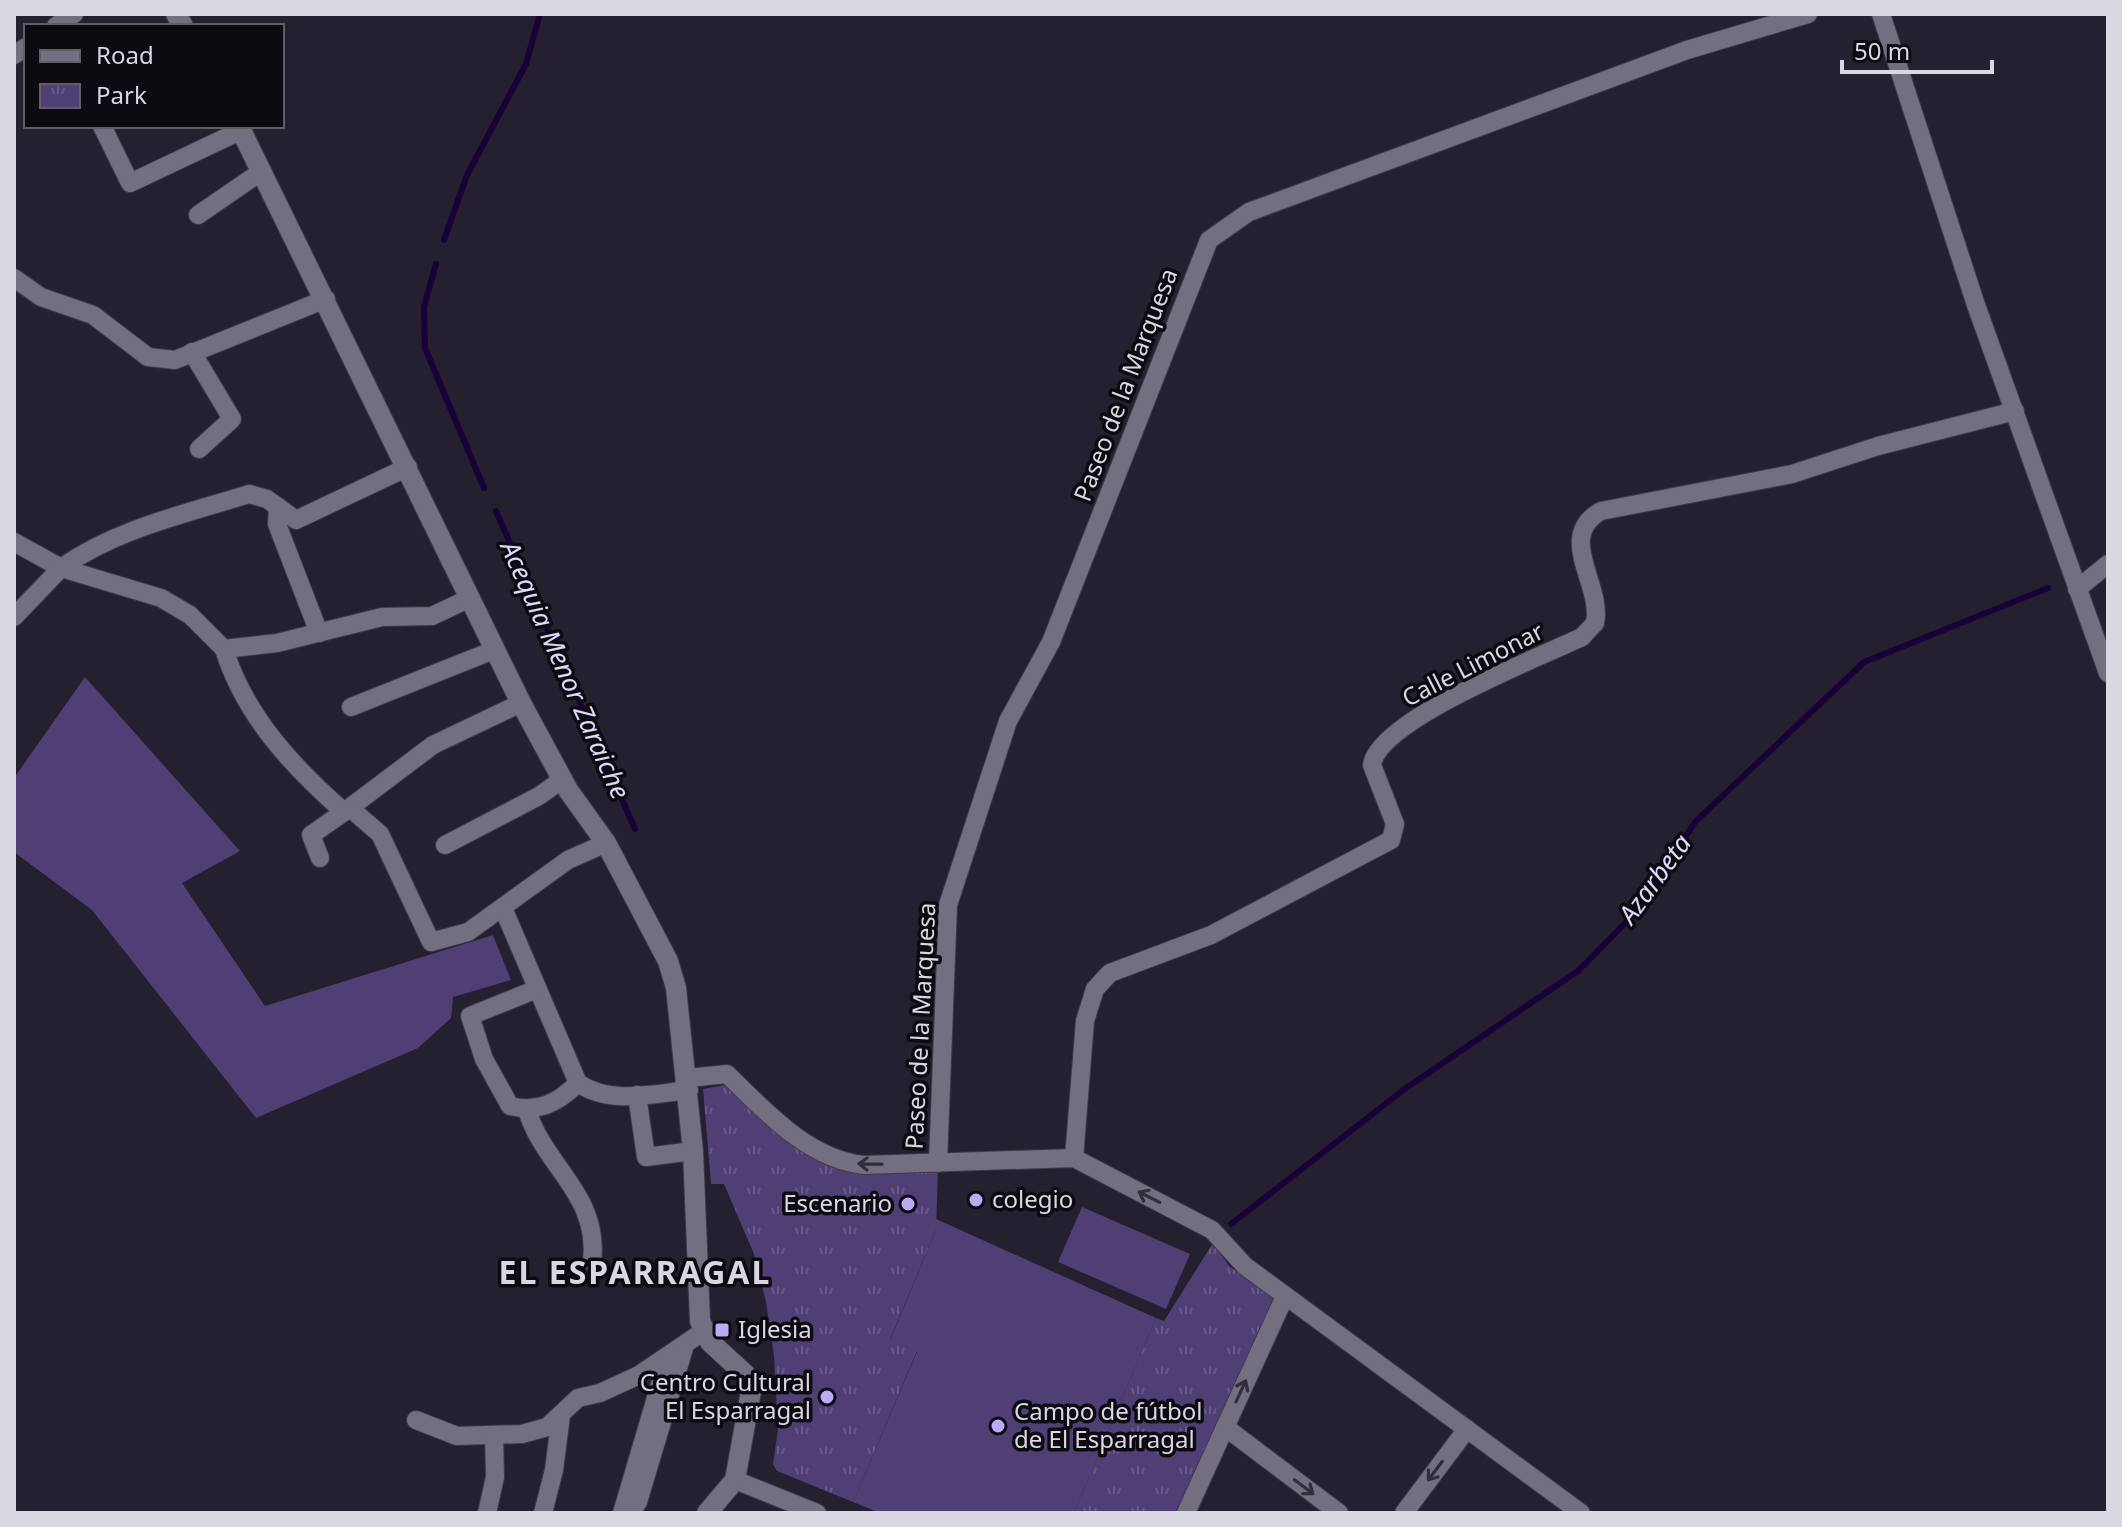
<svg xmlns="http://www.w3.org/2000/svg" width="2122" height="1527" viewBox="0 0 2122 1527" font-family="'Noto Sans',sans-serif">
<defs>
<pattern id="park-tufts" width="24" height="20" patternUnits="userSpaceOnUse" patternTransform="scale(2)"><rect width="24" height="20" fill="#4f3f75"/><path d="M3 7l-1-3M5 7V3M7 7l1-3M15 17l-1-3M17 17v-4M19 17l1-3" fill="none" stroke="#685a88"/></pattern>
</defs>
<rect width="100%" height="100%" fill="#24202f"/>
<g fill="#4f3f75">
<path d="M85 677 240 851 182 883 265 1006 493 935 511 980 453 997 451 1018 418 1048 256 1118 92 910 14 852V778Z"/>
<path d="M1082 1207 1190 1254 1166 1309 1058 1262Z"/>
<path d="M936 1219 1156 1318 1074 1513H880L853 1502 917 1352 890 1341 936 1229Z"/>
</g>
<g fill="url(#park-tufts)">
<path d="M725 1085C767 1122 806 1164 864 1173 887 1176 914 1172 938 1171L936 1229 890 1340 917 1351 853 1502 777 1471 773 1464 778 1430 774 1356 766 1302 754 1254 724 1184H711L703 1089Z"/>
<path d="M1213 1243 1229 1266 1274 1298 1179 1513H1074L1156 1318 1164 1321Z"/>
</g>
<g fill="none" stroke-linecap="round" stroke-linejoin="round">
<g stroke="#180038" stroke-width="6">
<path d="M444 240 467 175 526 64 540 14"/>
<path d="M436 264 424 307 425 348 484 488"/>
<path d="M496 511 635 829"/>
<path d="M1231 1224 1406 1088 1578 971 1642 906 1695 822 1864 662 2048 588"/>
</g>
<g stroke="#3e3b47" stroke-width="20">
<g id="street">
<path d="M1881 14 1976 305 2108 673"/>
<path d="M56 26 74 14"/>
<path d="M14 55 26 47"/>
<path d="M102 126 130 183 242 130"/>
<path d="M198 215 262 171"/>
<path d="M14 278 41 297 93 315 148 357 175 360 326 299"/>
<path d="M192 352 232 419 199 449"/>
<path d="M278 507 277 524 319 633"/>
<path d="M14 542 61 568C116 529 185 514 249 494L267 499 296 520 408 467"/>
<path d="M2077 589 2108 564"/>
<path d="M14 617 61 568 161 598 190 615 224 649 277 643 382 617 432 616 468 599"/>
<path d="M224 649C245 716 292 766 344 812L433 745 521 703"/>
<path d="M351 707 494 650"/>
<path d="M350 808 380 834 431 942 468 932 568 860 606 843"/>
<path d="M445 845 539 796 563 779"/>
<path d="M320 858 311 835 344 812"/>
<path d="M503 908 578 1083C610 1105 652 1094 689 1090"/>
<path d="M537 989 470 1016 484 1059 510 1106C538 1113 558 1103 578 1083"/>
<path d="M688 1078 727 1074C766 1112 808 1159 864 1165L1074 1158 1212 1230 1245 1266 1581 1513"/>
<path d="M637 1095 646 1157 693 1151"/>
<path d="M527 1110C544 1167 600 1194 592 1262"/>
<path d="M1074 1158 1085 1021 1095 989 1110 973 1211 935 1391 840 1395 824 1372 765C1378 720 1540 657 1582 637L1595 623C1603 584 1555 537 1601 511L1792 474 1878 446 2015 411"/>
<path d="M938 1163 948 905 1008 721 1051 642 1209 240 1249 212 1687 50 1808 14"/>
<path d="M416 1420 457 1436 522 1434 547 1427 578 1398 600 1393 639 1375 704 1331"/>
<path d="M1225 1427 1339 1513"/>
<path d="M735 1480 817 1513"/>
<path d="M487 1513 495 1477 494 1435"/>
<path d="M543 1513 554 1470 561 1415"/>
<path d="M622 1513 668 1357"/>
<path d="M631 1513 638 1502 685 1345"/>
<path d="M1186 1513 1285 1296"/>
<path d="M1404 1513 1467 1429"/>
</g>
</g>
<g stroke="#3e3b47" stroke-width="22">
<g id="secondary">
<path d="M176 14 183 26"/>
<path d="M239 126 521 703 568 790 606 843 668 961 676 988 693 1151 700 1321 710 1342 745 1374 751 1391 735 1480 707 1513"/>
</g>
</g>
<use href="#street" stroke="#736f81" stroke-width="18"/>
<use href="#secondary" stroke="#736f81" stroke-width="20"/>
</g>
<defs><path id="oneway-shaft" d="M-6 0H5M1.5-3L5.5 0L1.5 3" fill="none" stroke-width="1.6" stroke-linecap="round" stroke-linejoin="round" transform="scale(2)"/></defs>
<g stroke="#312e39">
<use href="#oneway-shaft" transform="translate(870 1164) rotate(-179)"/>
<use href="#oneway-shaft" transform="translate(1149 1197) rotate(-153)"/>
<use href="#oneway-shaft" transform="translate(1241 1391) rotate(-65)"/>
<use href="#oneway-shaft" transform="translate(1435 1471) rotate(127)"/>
<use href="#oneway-shaft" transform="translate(1304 1487) rotate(37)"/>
</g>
<g fill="#bda9f5" stroke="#0d0b12" stroke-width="3">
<circle cx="976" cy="1200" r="8"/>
<circle cx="908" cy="1204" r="8"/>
<rect x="714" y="1322" width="16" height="16" rx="4"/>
<circle cx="827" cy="1397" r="8"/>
<circle cx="998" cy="1426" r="8"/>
</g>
<g text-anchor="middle" stroke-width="7" stroke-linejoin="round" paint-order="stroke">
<g font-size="24" fill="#d9d7e1" stroke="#0d0b12">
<text transform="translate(1126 385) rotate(-69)" y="8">Paseo de la Marquesa</text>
<text transform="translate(1473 665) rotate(-27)" y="8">Calle Limonar</text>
<text transform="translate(921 1026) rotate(-87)" y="8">Paseo de la Marquesa</text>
</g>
<g font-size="24" fill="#d9d7e1" stroke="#0d0b12" text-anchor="start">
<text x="992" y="1208">colegio</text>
<text x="892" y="1212" text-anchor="end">Escenario</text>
<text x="738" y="1338">Iglesia</text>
<text x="811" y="1391" text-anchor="end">Centro Cultural<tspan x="811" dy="28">El Esparragal</tspan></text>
<text x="1014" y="1420">Campo de fútbol<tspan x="1014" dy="28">de El Esparragal</tspan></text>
</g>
<g font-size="26" font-style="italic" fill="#e0d7fd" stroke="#0d0b12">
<text transform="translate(565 670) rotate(66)" y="9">Acequia Menor Zaraiche</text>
<text transform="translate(1655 879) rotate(-54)" y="9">Azarbeta</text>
</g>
<g font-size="32" font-weight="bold" letter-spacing="2" fill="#d9d7e1" stroke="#0d0b12">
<text x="635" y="1284">EL ESPARRAGAL</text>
</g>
</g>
<rect width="2122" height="1527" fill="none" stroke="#d9d7e1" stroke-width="32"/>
<rect x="24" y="24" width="260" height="104" fill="#0d0b12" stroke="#5f5d65" stroke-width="2"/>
<rect x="40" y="50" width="40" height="12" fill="#736f81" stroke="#5f5d65" stroke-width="2"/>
<text x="96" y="64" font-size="24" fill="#d9d7e1">Road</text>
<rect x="40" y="84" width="40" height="24" fill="url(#park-tufts)" stroke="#5f5d65" stroke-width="2"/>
<text x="96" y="104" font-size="24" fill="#d9d7e1">Park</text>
<path d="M1842 60v12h150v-12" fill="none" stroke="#d9d7e1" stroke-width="4"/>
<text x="1854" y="60" font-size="24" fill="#d9d7e1" stroke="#0d0b12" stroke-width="6" paint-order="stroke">50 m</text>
</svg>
